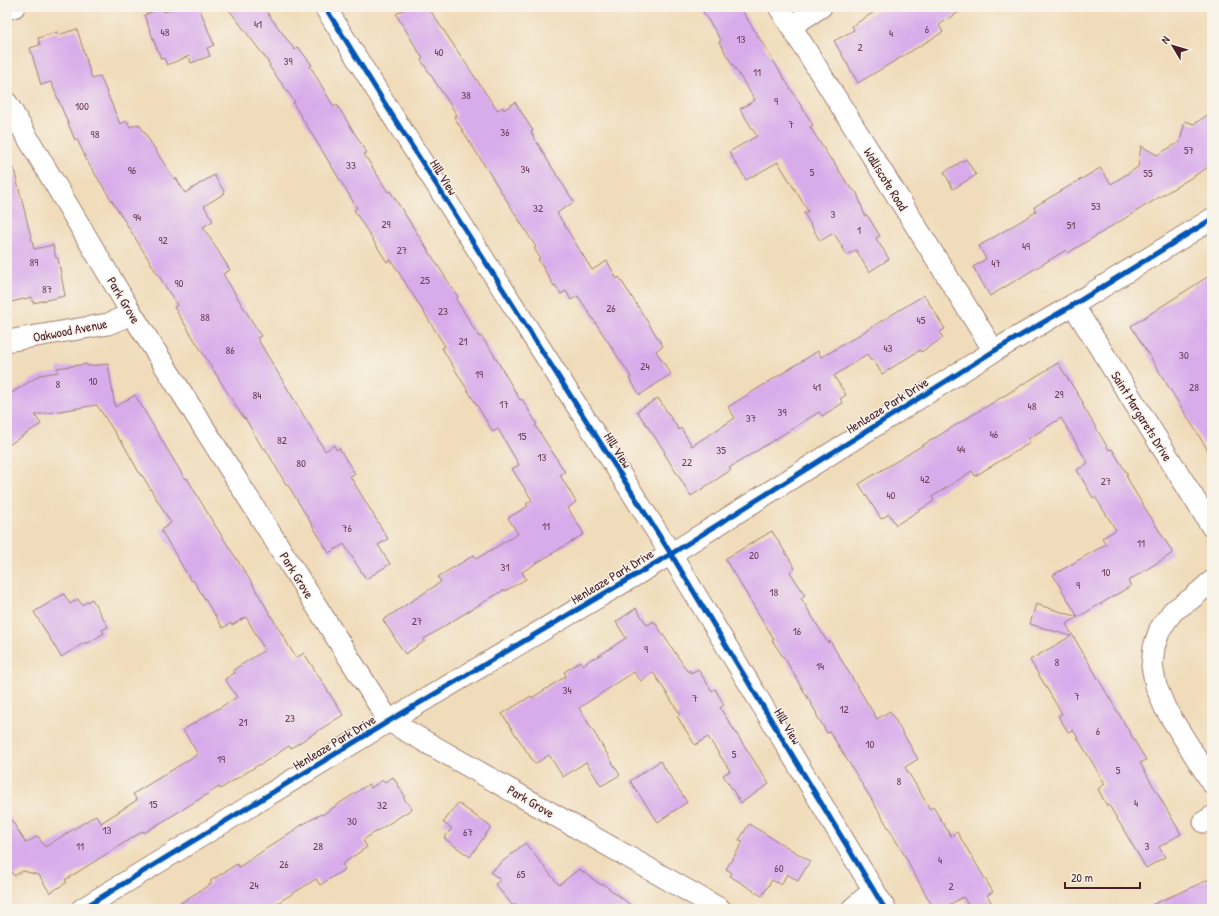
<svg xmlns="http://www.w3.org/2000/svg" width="1219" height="916" viewBox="0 0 1219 916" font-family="'Patrick Hand',sans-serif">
<rect width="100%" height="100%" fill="#f7f3e8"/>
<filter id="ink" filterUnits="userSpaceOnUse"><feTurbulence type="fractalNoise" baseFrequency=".025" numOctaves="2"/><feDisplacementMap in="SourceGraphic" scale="8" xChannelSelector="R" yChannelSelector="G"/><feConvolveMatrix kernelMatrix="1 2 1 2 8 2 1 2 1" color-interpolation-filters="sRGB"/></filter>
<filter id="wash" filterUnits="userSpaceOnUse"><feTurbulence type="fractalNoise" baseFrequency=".012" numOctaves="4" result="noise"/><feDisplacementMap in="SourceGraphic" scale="16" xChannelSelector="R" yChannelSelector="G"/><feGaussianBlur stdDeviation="0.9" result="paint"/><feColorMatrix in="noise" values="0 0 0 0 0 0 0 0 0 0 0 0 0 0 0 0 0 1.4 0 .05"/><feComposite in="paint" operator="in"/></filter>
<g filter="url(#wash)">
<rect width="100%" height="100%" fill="#f0dcba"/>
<g id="blocks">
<g fill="#d8aceb">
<path d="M177 7H199L214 45 207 48 210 56 191 63 189 56 167 65 164 58 161 59 144 15 162 8 164 12Z"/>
<path d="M227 7H263L295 50 298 47 312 65 310 66 334 107 337 105 367 153 364 154 388 192 390 191 458 297 456 299 479 337 481 336 491 350 520 400 522 399 537 424 535 425 565 472 560 475 576 502 568 508 584 534 522 572 526 579 505 591 504 590 454 620 424 639 425 641 405 654 383 620 441 582 438 577 474 555 476 559 518 534 508 518 528 506 526 504 532 500 512 469 519 465 498 429 493 432 442 348 445 346 391 260 387 262 376 245 354 210 357 208 293 103 295 102 269 66 270 65 264 56Z"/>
<path d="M408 7H428L497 110 503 107 504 110 515 102 533 131 531 132 548 161 574 202 557 213 592 270 607 261 617 279 619 277 663 346 656 351 671 374 640 395 629 378 631 377 578 296 571 300 566 291 561 294 555 285 554 286 538 259 540 258 534 248 536 247 454 117 457 115 421 60 423 59 396 14Z"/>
<path d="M700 7H740L813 125 810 127 831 160 832 159 848 185 857 193 865 216 867 215 880 236 876 238 889 259 869 272 856 250 847 255 834 233 820 241 804 213 808 211 778 162 746 180 729 152 757 136 740 109 755 100 724 51H725L719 42 721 40Z"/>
<path d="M882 7H967L939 25 943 32 858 83 834 41 854 30 852 26Z"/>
<path d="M77 29 92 79 100 76 120 124 127 121 130 127 139 124 174 179 176 178 185 193 214 175 225 193 204 206 213 221 203 227 230 270 223 274 261 336 257 338 325 451 334 445 336 450 339 448 355 474 350 476 388 539 378 545 390 564 366 579 344 544 329 553 288 485 287 486 265 448 263 449 245 418 244 419 174 307 177 305 87 161 77 139 75 140 51 82 41 85 30 48 40 45 38 38 57 32 58 35Z"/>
<path d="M1212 112V165L1068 253 1066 250 990 296 973 267 986 259 979 246 1036 212 1034 207 1100 168 1111 184 1138 167 1141 146 1157 155 1180 142 1185 121 1194 124Z"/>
<path d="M966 159 976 175 953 189 944 172Z"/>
<path d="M14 169 34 249 53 245 56 258H58L65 296 33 303 32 297 7 303V170Z"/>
<path d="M1212 274V457L1131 326Z"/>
<path d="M924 295 945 329 940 332 943 338 921 352 920 350 882 374 873 359 871 361 867 354 834 376 846 395 840 399 843 403 822 416 819 412 729 468 731 470 691 496 664 453 665 452 637 411 658 398 679 430 681 428 692 446 735 418 728 407 818 351 821 357 831 352Z"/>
<path d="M1058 363 1084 404H1082L1109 450 1112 449 1128 475H1126L1132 487 1173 553 1128 581 1131 586 1078 617 1053 575 1106 544 1102 538 1116 530 1095 497 1093 498 1077 470 1088 463 1061 418 1028 439 1030 443 975 476 972 471 932 497 934 501 896 525 889 514 881 519 859 484Z"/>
<path d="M87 364V366L108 364 115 407 135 395 185 479 187 478 211 519 250 580 296 658 304 653 343 715 291 748 289 746 260 765V764L220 789 219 787 144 833 143 831 65 880 67 882 50 893 39 875 23 871 14 876 7 865V813L26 843 38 836 45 847 96 815 101 823 137 800 133 794 198 754 183 730 237 697 225 679 235 673 233 670 265 650 246 617 232 625 231 623 223 628 193 580 191 581 161 530 171 523 142 475 141 476 121 440V442L97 405 35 415 41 424 7 446V396L40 375 58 372 57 368Z"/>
<path d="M772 531 795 568 790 572 805 595 801 598 828 643 830 641 877 719 890 711 918 759 905 767 930 809 933 807 951 836 957 832 993 892 987 895 995 909H971L963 897 942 909H934L908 863H909L878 810 830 732 827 733 816 714H817L784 657H783L772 640 774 639 725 559Z"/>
<path d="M64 594 70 604 78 599 82 605 92 599 108 627 102 630 104 633 87 644 86 642 61 657 34 612Z"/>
<path d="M1036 604 1078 617 1066 624 1146 760 1140 763 1181 834 1159 847 1165 857 1146 868 1109 805 1107 806 1098 789 1105 784 1073 730 1068 732 1058 716 1062 714 1030 660 1071 636 1030 624Z"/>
<path d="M636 608 647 625 654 621 688 672 690 670 691 673 698 669 712 691 715 689 724 705 720 708 769 784 741 803 723 775 730 771 708 737 695 745 677 716 680 714 653 672 641 681 634 672 579 708 620 775 601 786 586 762 563 777 549 755 535 764 502 714 531 696 532 698 566 676 564 672 581 661 583 665 594 657V659L626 638 616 622Z"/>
<path d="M660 761 687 802 658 822 630 781Z"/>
<path d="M393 777 405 796 403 797 412 809 363 840 367 847 342 864 345 869 320 885 316 879 268 909H171L212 883 210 881 237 864 239 867 300 826 321 814 322 815 369 784 371 788 383 780 385 782Z"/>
<path d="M458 803 491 827 470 857 444 838 452 828 443 823Z"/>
<path d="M749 824 810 861 798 881 787 874 781 885 772 880 762 896 730 876 732 873 726 869 743 842 739 840Z"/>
<path d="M525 843 559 885 579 869 601 885 603 884 636 909H520L516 904 513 906 495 884 501 880 490 872Z"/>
<path d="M1212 878V909H1142L1186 890Z"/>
</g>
</g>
</g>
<g filter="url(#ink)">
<use href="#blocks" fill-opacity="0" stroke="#9d7e72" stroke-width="1"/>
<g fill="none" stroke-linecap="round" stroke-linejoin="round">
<g stroke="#9d7e72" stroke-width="23">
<g id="minor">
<path d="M325 7 389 110 671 554 885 909"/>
<path d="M779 7 994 351"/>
<path d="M7 9 14 7"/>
<path d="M791 26 821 7"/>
<path d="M7 103 132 314 389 721 720 909"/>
<path d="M1073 305 1212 527"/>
<path d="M7 341 108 324 132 314"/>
<path d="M1212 581 1191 599 1173 611 1160 629 1154 647 1152 666 1156 686 1165 708 1212 783"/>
<path d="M1204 822 1212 817"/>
<path d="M82 909 389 721 671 554 994 351 1073 305 1212 219"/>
<path d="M852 909 874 890"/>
</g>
</g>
<use href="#minor" stroke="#fff" stroke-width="21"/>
<g stroke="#f7f3e8" stroke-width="8">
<g id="cycleway">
<path d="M325 7 389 110 671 554 885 909"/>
<path d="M82 909 389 721 671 554 994 351 1073 305 1212 219"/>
</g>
</g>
<use href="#cycleway" stroke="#0057b8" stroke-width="5"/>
</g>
</g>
<g text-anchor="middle" stroke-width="3" stroke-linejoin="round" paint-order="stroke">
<g font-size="11" fill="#6e425b">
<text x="258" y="28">41</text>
<text x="927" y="33">6</text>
<text x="165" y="36">48</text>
<text x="891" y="37">4</text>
<text x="741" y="43">13</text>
<text x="860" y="51">2</text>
<text x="439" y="56">40</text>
<text x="288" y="65">39</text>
<text x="757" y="76">11</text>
<text x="466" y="99">38</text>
<text x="776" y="105">9</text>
<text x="82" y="110">100</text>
<text x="791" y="128">7</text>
<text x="505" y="136">36</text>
<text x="95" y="138">98</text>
<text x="1189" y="154">57</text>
<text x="351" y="169">33</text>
<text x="525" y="173">34</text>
<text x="132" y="174">96</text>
<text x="812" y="176">5</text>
<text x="1148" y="177">55</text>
<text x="1096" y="210">53</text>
<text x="538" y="212">32</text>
<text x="833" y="218">3</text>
<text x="137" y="221">94</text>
<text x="386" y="228">29</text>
<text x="1071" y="229">51</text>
<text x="859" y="234">1</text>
<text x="163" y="244">92</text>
<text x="1026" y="250">49</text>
<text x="402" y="254">27</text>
<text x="34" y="266">89</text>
<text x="996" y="267">47</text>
<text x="425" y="284">25</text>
<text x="179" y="287">90</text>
<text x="47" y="293">87</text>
<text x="611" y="312">26</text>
<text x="443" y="315">23</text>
<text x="205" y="321">88</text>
<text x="921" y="324">45</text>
<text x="463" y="345">21</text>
<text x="888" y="352">43</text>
<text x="230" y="354">86</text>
<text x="1184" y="359">30</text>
<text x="645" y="370">24</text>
<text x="479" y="378">19</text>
<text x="93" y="385">10</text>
<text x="58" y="388">8</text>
<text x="817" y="391">41</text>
<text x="1194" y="391">28</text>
<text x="1059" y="398">29</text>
<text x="257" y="399">84</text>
<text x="504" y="408">17</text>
<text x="1032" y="410">48</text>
<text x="782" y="416">39</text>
<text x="751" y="422">37</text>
<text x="994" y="438">46</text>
<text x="522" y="440">15</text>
<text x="282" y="444">82</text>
<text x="961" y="453">44</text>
<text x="721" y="454">35</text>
<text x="542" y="461">13</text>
<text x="687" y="466">22</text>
<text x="301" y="467">80</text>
<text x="925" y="483">42</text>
<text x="1106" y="485">27</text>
<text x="891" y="499">40</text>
<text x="546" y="530">11</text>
<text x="347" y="532">76</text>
<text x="1141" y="547">11</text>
<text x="754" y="559">20</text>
<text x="505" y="571">31</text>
<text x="1106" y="576">10</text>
<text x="1078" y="589">9</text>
<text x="774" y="596">18</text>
<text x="417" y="625">27</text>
<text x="797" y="635">16</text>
<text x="646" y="653">9</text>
<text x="1057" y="666">8</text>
<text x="820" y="670">14</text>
<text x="567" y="694">34</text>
<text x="1077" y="700">7</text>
<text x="695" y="702">7</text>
<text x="844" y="713">12</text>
<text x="290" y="722">23</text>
<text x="243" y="726">21</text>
<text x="1098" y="735">6</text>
<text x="870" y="748">10</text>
<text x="734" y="758">5</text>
<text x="221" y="763">19</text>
<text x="1118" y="774">5</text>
<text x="899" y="785">8</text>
<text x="1136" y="807">4</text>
<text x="153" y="808">15</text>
<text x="382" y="809">32</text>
<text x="352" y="825">30</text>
<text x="107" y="834">13</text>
<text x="468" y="836">67</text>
<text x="80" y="850">11</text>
<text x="318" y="850">28</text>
<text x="1147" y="850">3</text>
<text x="940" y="864">4</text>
<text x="284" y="868">26</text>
<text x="779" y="872">60</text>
<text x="521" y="878">65</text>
<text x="254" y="889">24</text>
<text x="951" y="890">2</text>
</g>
<g font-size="13" fill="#4a1f2b" stroke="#f7f3e8">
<text transform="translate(444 177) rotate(58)" y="5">Hill View</text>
<text transform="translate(886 179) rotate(58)" y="5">Walliscote Road</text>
<text transform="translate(124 300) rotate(59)" y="5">Park Grove</text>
<text transform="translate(70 330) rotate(-11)" y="5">Oakwood Avenue</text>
<text transform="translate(887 405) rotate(-32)" y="5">Henleaze Park Drive</text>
<text transform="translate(1142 416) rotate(58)" y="5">Saint Margarets Drive</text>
<text transform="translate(618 450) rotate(58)" y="5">Hill View</text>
<text transform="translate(297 575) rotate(58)" y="5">Park Grove</text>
<text transform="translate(612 576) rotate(-31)" y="5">Henleaze Park Drive</text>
<text transform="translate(788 726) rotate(59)" y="5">Hill View</text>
<text transform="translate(334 742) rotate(-31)" y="5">Henleaze Park Drive</text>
<text transform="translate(531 801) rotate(30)" y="5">Park Grove</text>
</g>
</g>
<rect width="1219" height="916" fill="none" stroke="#f7f3e8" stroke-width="24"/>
<g transform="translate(1173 46) rotate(308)" stroke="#f7f3e8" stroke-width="3" paint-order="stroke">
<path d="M0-3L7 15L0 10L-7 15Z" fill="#4a1f2b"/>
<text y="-6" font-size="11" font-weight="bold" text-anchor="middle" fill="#4a1f2b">N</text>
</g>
<path d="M1065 882v6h75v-6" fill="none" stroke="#4a1f2b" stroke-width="2"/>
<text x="1071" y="882" font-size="12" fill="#4a1f2b" stroke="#f7f3e8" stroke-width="3" paint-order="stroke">20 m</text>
</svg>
